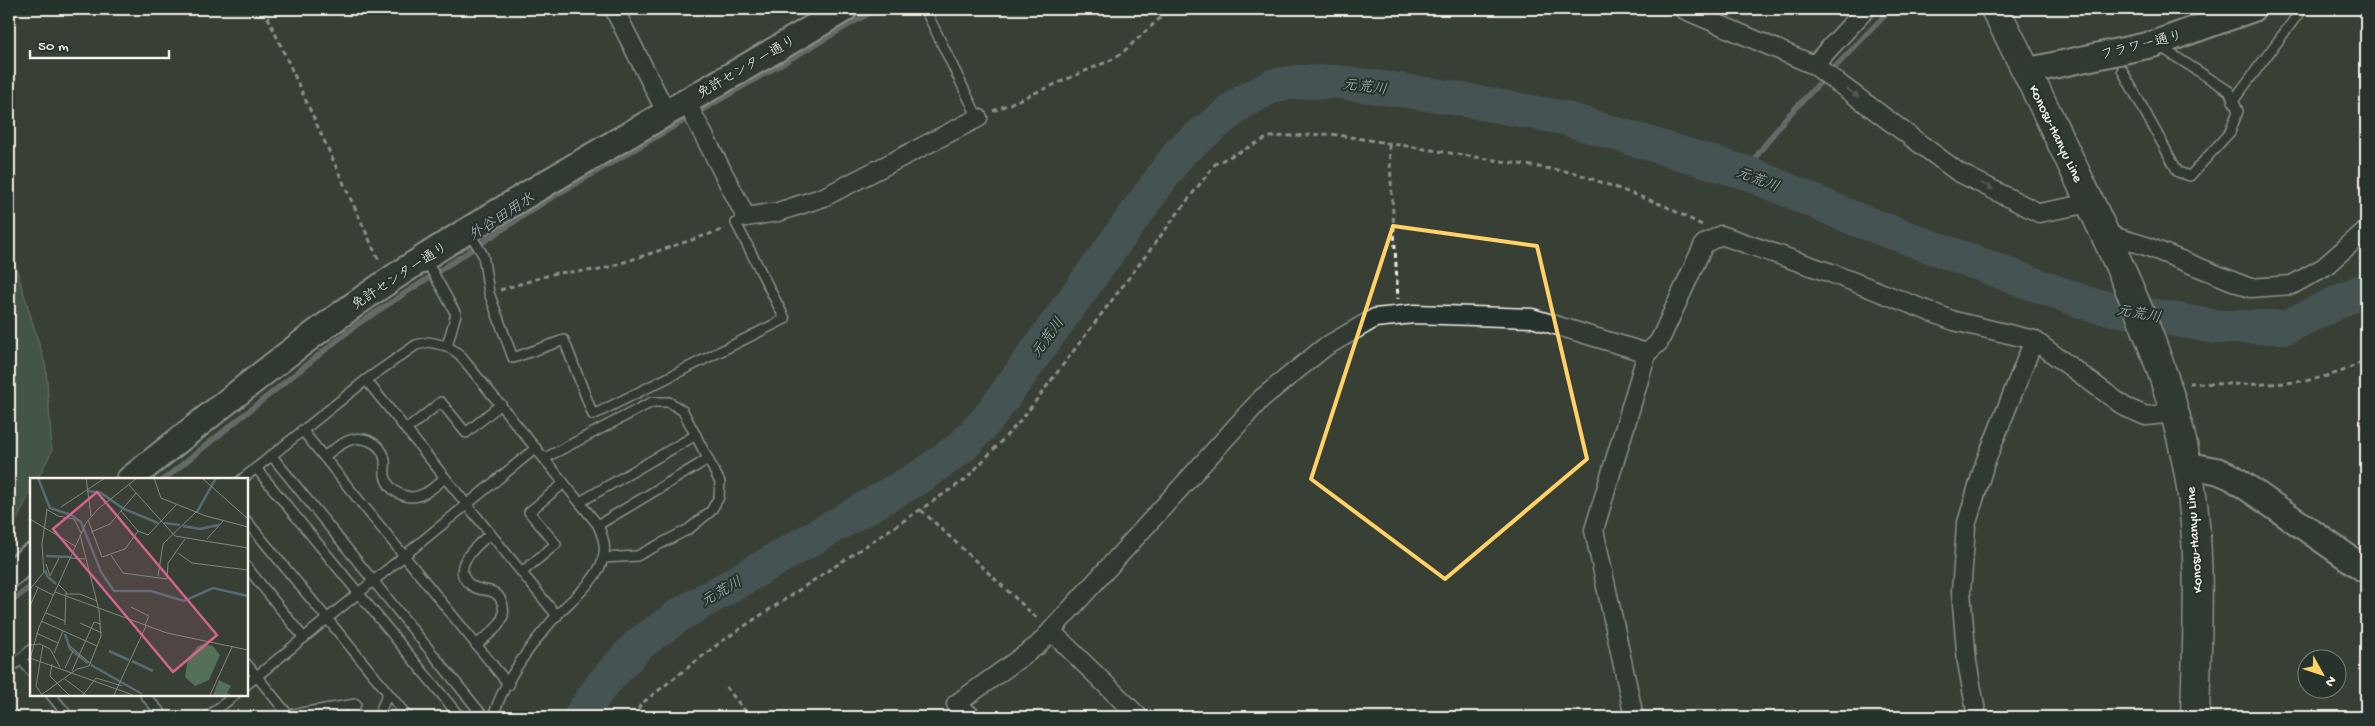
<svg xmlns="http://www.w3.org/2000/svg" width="2375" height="726" viewBox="0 0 2375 726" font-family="'Gochi Hand','Klee One',sans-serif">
<rect width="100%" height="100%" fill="#384036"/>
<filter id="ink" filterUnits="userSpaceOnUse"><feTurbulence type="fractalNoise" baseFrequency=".02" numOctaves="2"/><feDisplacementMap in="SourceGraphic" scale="10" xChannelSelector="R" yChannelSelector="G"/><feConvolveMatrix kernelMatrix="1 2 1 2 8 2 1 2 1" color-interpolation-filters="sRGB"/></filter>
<g filter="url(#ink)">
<path fill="#547058" stroke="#a4b0a0" d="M9 249 12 254 46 367 52 451 37 480H31V491L9 536Z"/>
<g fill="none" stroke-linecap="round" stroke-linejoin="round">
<g stroke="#95a1a2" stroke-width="5.5">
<path d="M1750 174 1758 154 1784 120 1891 9"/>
<path d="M163 480 355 326 549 199 876 9"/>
<path d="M9 604 31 586"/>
</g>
<path stroke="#566b74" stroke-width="34" d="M580 717 600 687 638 645 681 614 923 475 963 446 987 420 1181 151 1244 101 1275 85 1298 82H1339L1449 97 1564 118 1750 174 1855 219 2092 305 2216 327H2286L2366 289"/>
<g stroke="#f4f1e8" stroke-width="12">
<g id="lane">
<path d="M925 9 978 118"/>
<path d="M2122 70 2178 172 2190 176 2230 132 2238 111 2229 91 2159 46"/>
<path d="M2233 101 2302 9"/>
<path d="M469 232 483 255 489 293 513 358 564 340 593 415 785 319 736 223 746 217"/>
<path d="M426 260 456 314 447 346"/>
<path d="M366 380 557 616"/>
<path d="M302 430 509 685"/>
<path d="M406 430 441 402 466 433 501 404"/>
<path d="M271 455 484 717"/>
<path d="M325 456C340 444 356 431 375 444 380 447 384 454 385 460 386 465 384 470 385 475 388 492 408 502 423 494 431 491 438 483 445 478"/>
<path d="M545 458 652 402H669L683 411 720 482 719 497 711 511 689 529 637 556 603 558"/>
<path d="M256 468 460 717"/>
<path d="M241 480 366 380 416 345 429 342 447 346 459 354 598 525C602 535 607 546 603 558 598 580 573 598 558 614 532 643 504 679 493 717"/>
<path d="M580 502 696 435"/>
<path d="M246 520 408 717"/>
<path d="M598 525 708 459"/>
<path d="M246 566 304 638"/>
<path d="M522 572 556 544 529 512 564 483"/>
<path d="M476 645C489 634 507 624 503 606 502 601 499 596 495 593 489 589 479 591 472 586 447 569 477 545 490 534"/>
<path d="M21 659 31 671"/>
<path d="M246 663 290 717"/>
<path d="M9 669 31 650"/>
<path d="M246 685 536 448"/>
<path d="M51 695 69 717"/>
<path d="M145 695 164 717"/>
<path d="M288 715 356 704 351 717"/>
<path d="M207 717 235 695"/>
<path d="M378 717 388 693"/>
</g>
</g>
<g stroke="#f4f1e8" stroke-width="21">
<g id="street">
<path d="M614 9 666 112"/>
<path d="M1683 9 1814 65 1958 172 2039 213 2091 203"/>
<path d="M1814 65 1866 9"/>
<path d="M686 101 746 217 778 212 824 197 978 118"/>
<path d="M2106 234 2146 246 2250 288 2292 285 2324 267 2366 230"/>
<path d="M1051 631 1139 717"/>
<path d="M972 717 956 704 1038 645 1262 398 1325 347 1375 318 1414 314 1532 318 1647 353"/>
<path d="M1634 717 1594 530 1647 353 1659 342 1704 244 1721 235 1831 273 1954 321 2034 340 2125 407 2146 416 2173 413"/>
<path d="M1977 717 1967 662 1961 592 1966 526 1985 463 2034 340"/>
</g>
</g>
<g stroke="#f4f1e8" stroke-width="29">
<g id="secondary">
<path d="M2027 71 2154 44 2252 9"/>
<path d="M2187 465 2218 471 2232 477 2366 570"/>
<path d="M129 480C226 403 321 323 425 257 562 170 705 93 844 9"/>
<path d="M9 575 31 557"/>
</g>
</g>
<g stroke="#f4f1e8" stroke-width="31">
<path id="primary" d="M1995 9C2026 69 2056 131 2085 192 2127 280 2168 368 2187 464 2203 547 2197 634 2195 717"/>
</g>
<g stroke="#f4f1e8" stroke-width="3" stroke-dasharray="5 4" stroke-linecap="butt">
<path d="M264 9 380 263"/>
<path d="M993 111 1111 60 1122 53 1170 9"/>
<path d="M1389 145 1398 299"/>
<path d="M500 290 556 273 600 270 725 229"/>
<path d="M2189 383C2245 384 2317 391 2366 359"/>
<path d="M921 510 1039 620"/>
<path d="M726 687 750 717"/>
<path d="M634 717 641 704 722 641 965 480 1022 419 1215 164 1269 137 1331 134 1576 173 1663 205 1702 225"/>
<path d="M934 717 942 712"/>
</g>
<use href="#lane" stroke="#26332d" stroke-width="9"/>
<use href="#street" stroke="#26332d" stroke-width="18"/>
<use href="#secondary" stroke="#26332d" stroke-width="25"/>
<use href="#primary" stroke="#26332d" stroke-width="28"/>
</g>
<defs><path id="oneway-solid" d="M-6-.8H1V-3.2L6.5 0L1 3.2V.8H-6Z" transform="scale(1.25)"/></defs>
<g fill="#6e766e">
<use href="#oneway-solid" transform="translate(1853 93) rotate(35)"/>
<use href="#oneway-solid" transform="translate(1987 186) rotate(27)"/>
</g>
</g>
<path d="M0 0H2375V726H0ZM1393 226 1537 246 1587 459 1445 579 1311 479Z" fill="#384036" fill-opacity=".55" fill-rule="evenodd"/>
<path fill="none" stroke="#ffd166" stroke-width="4" stroke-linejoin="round" d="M1393 226 1537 246 1587 459 1445 579 1311 479Z"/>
<g text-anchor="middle" stroke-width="4" stroke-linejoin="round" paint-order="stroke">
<g font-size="14" fill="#f4f1e8" stroke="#26332d">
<text transform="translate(2141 44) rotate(-14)" y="5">フラワー通り</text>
<text transform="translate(746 66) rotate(-30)" y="5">免許センター通り</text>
<text transform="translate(2057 133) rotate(64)" y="5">Konosu-Hanyu Line</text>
<text transform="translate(399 275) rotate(-33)" y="5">免許センター通り</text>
<text transform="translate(2193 540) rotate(-94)" y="5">Konosu-Hanyu Line</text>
</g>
<g font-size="15" font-style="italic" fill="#b5bbba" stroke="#26332d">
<text transform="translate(1365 86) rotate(7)" y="5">元荒川</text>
<text transform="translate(1758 179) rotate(21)" y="5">元荒川</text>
<text transform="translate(501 216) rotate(-33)" y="5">外谷田用水</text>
<text transform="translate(2139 313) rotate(10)" y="5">元荒川</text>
<text transform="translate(1047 337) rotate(-54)" y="5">元荒川</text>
<text transform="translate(721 591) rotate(-30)" y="5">元荒川</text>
</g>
</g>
<g transform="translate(30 478)">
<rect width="218" height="218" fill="#384036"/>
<path d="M175 166 183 168 190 177 179 202 165 208 155 199 158 180 168 168ZM189 202 201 208 197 215 201 217H183Z" fill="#547058"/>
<path fill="none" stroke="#566b74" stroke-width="2.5" d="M8 0 20 30 41 37 51 44 71 94 84 113H121L154 123 183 110 218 118M58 13 71 15 94 31 128 45M167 34 186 0M134 45 150 47M153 48 170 51 189 47M16 78 40 79M15 92 17 98 26 106M35 156 40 171 58 185M79 173 99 182M102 183 123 193M61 187 112 216"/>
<path fill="none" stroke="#83877d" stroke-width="1" d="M56 0 61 38M124 0 131 20 176 38 218 49M172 0 218 41M99 7 145 58 218 70M31 29 75 0M16 31 28 38 44 41 51 55M91 33 108 53 118 57 146 27M0 41 45 68M58 42 72 79 95 71 108 53M61 54 80 46 106 15M177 61 193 43M148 75 162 85 218 92M81 77 93 95 137 101 138 85 155 61M40 80 55 81M16 86 20 98 29 80M128 98 133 66 166 34M28 106 36 114 35 143M5 108 23 117M0 111 14 94 12 66 17 32M25 114 137 155 218 172M36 116H50L67 123M0 128 8 110M101 129 119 138 115 147M16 135 35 143V147M11 143 67 168M50 145 72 155M6 155 28 165M0 167 10 166 20 171 30 189M40 168 61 186M24 175 33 153M0 180 103 217M0 181 9 149 56 45 68 31 107 0M22 186 20 198 39 217M35 190 43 173M42 193 64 144 71 146M35 201 56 217M11 217 47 191 59 188 71 158 69 132 50 57M12 217 6 208 13 167M53 217 66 200 92 208M84 217 116 148M180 217 202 169"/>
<path fill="#d4648c" fill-opacity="0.15" stroke="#d4648c" stroke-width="2.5" d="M67 14 187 157 143 194 23 51Z"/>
<rect width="218" height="218" fill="none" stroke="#f4f1e8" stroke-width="2.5"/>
</g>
<rect width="2375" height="726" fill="none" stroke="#26332d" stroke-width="30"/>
<rect x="15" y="15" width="2345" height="696" fill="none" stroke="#f4f1e8" stroke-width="2" filter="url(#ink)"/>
<g transform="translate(2322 674) rotate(130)"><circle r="24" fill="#26332d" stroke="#787f78"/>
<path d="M0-4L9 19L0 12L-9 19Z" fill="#ffd166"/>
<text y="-8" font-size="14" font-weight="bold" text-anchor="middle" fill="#f4f1e8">N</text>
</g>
<path d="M30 50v8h139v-8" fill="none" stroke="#f4f1e8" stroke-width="2.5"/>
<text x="38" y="50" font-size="15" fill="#f4f1e8" stroke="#26332d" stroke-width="4" paint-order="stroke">50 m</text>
</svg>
